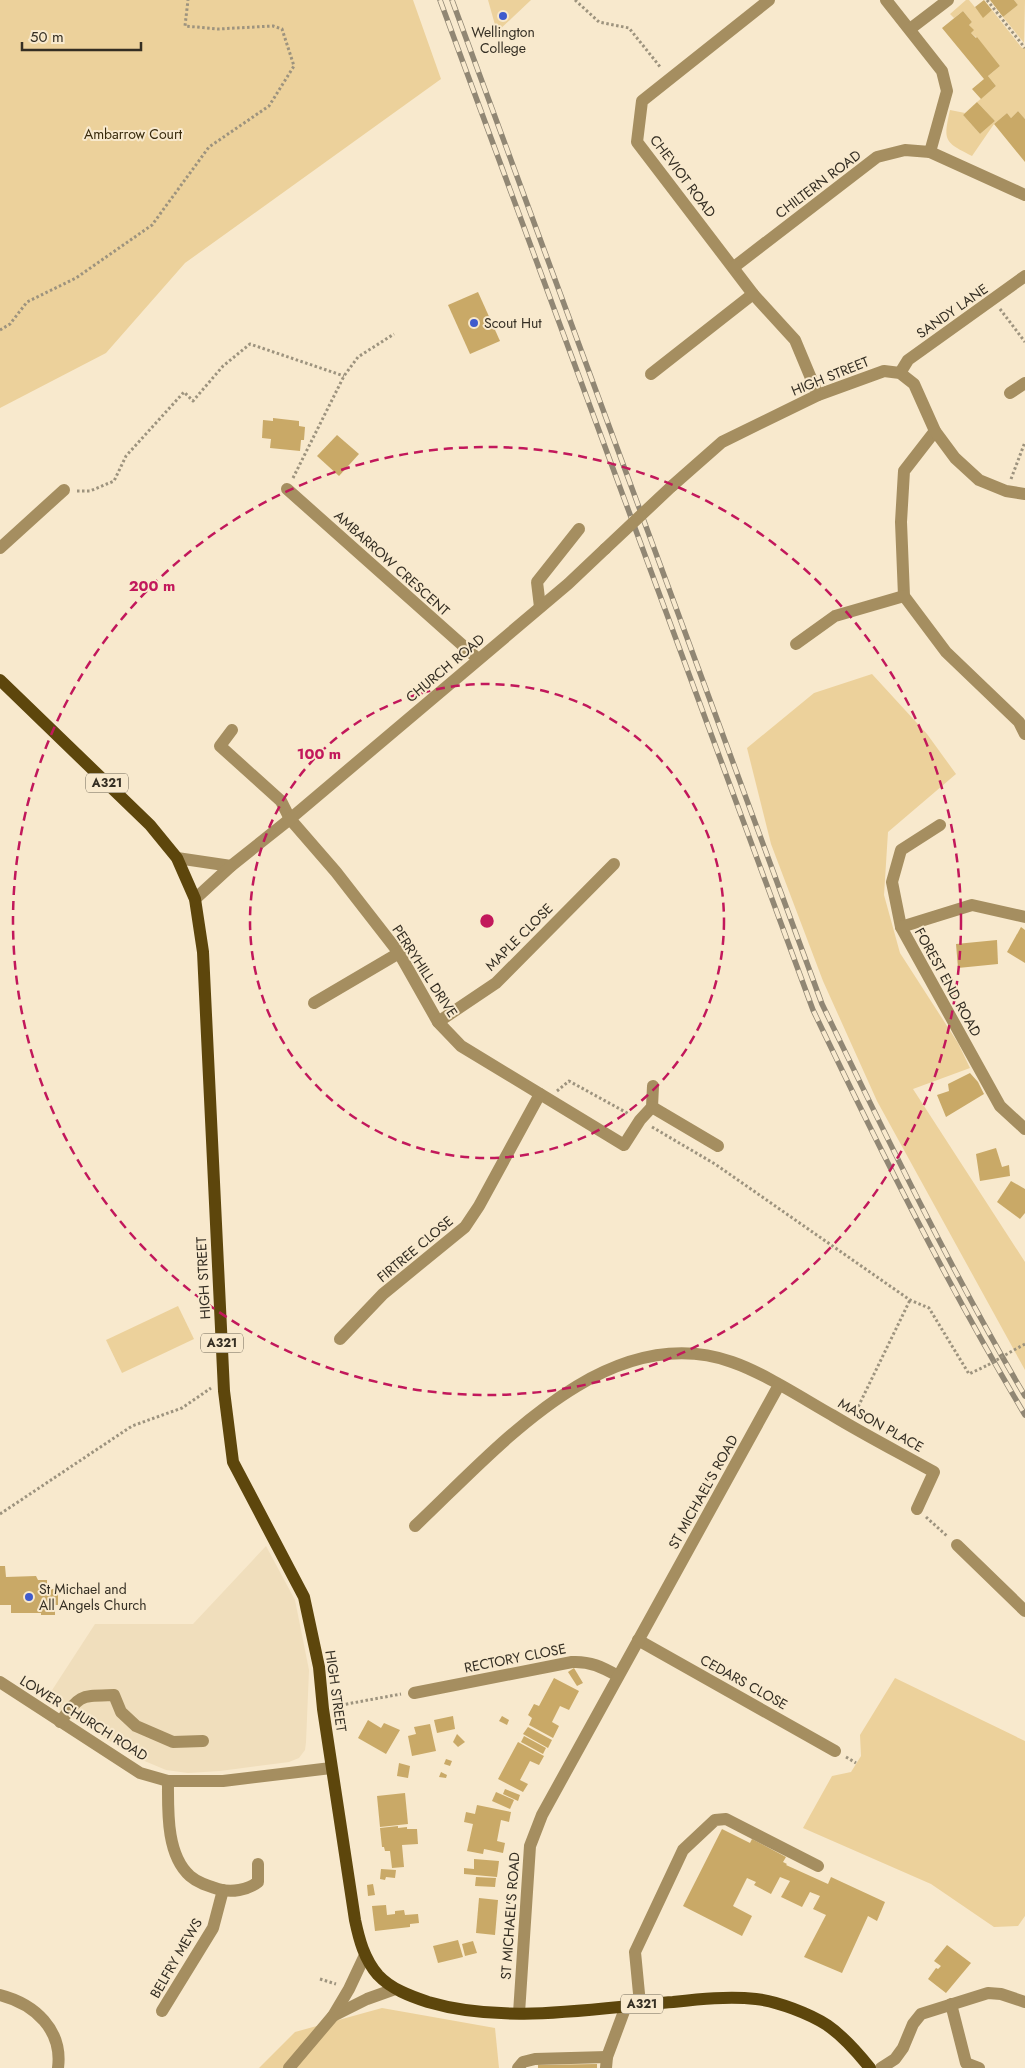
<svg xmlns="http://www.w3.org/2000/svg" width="1025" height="2068" viewBox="0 0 1025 2068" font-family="Jost,sans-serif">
<rect width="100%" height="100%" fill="#f8e9cd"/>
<path fill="#f0debc" d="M266 1546 295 1600 309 1670 306 1742 305 1750 299 1758 289 1762 220 1771 188 1773 166 1770 135 1757 45 1701 95 1624H193Z"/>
<g fill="#ecd19b">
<path d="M0 0H413L441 79 185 263 106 353 0 408Z"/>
<path d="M488 0H531L497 32Z"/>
<path d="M966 0H969L983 17 992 10 1022 48 1025 47V119L1018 111 1011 118 1007 113 994 124 972 156C944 142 943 141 950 110L965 113 963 115 980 134 995 121 977 102 996 86 988 76 1000 66 977 38 971 33 973 30 969 25 972 22 963 11 954 18 950 14Z"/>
<path d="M1014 0H1025L1024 43 1003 17 1018 5Z"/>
<path d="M872 674 927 734 956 774 888 832 884 895 900 953 958 1043 970 1068 913 1089 1025 1262V1370L877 1101 823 981 771 844 747 748 814 693Z"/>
<path d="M178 1306 194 1339 122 1373 106 1340Z"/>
<path d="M895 1678 1025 1741V1916L1018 1926 994 1927 931 1884 803 1828 832 1776 851 1772 861 1756 860 1735Z"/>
<path d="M382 2008 495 2028 499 2068H259L295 2032Z"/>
</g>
<g fill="#c9a967">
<path d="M984 0 992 10 983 18 975 7Z"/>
<path d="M990 0H1014L1018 5 1003 17Z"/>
<path d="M963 11 972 22 969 25 974 30 971 33 976 38 977 37 1000 66 988 76 996 86 981 99 972 89 984 79 942 28Z"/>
<path d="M977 102 995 121 980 134 963 115Z"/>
<path d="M1018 111 1025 119V162L994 124 1007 113 1011 118Z"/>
<path d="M478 292 500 341 470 354 448 305Z"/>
<path d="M273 418 299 421V426L305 427 304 440H301L300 451 270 448 271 439 262 438 263 420 273 421Z"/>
<path d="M337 435 359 454 339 476 317 456Z"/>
<path d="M1021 927 1025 930V963L1007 952Z"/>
<path d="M997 940 998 964 958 968 956 944Z"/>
<path d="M970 1073 978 1082 984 1094 946 1117 937 1095 949 1091 948 1084Z"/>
<path d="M996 1148 1002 1167 1009 1165 1010 1176 980 1181 976 1154Z"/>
<path d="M1011 1181 1025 1189V1213L1020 1219 997 1202Z"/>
<path d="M0 1566H5L6 1577 36 1576 38 1580H47V1589H58V1605H55V1615H41V1613H11V1605H0Z"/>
<path d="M574 1668 583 1683 577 1686 568 1672Z"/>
<path d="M554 1678 579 1691 569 1710 560 1706 552 1722 559 1726 553 1738 529 1725 532 1718 528 1715 534 1704 539 1706Z"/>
<path d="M453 1716 455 1729 437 1733 434 1720Z"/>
<path d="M502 1716 509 1720 507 1725 499 1721Z"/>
<path d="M368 1720 381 1728 384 1723 400 1730 386 1754 358 1738Z"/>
<path d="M430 1724 436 1751 412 1756 408 1736 416 1734 414 1727Z"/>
<path d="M528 1727 552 1740 548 1748 523 1734Z"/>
<path d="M457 1734 465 1742 458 1747 453 1742Z"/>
<path d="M524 1736 546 1748 543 1754 521 1742Z"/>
<path d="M518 1742 544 1756 539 1765 530 1761 520 1780 528 1784 523 1792 498 1779Z"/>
<path d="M446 1759 452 1761 450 1766 444 1764Z"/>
<path d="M399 1763 410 1766 408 1778 397 1776Z"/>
<path d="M441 1772 447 1775 446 1778 439 1777Z"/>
<path d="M505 1789 520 1795 518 1801 503 1794Z"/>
<path d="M496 1792 514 1800 510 1809 492 1801Z"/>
<path d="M405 1793 408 1824 380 1827 377 1796Z"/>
<path d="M477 1805 511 1812 509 1822 501 1820 497 1841 505 1843 503 1853 484 1849 483 1854 467 1851 473 1824 464 1822 466 1812 475 1814Z"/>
<path d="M398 1826V1828L407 1827V1829H417L418 1844 402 1845 404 1867 392 1868 390 1851H385L384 1847H382L380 1828Z"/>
<path d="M722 1829 750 1843 752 1839 786 1857 783 1862 787 1864 786 1865 828 1884 831 1877 885 1902 877 1921 868 1916 842 1973 804 1957 826 1915 813 1909 820 1896 810 1892 802 1907 781 1897 790 1881 780 1877 771 1894 754 1885 756 1882 747 1878 733 1906 752 1916 742 1936 683 1906Z"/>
<path d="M474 1859 499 1861 497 1877 464 1874V1868L474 1869Z"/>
<path d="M381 1869 396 1870 395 1878 386 1877 385 1880 380 1879Z"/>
<path d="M476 1877 496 1878 495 1887 475 1886Z"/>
<path d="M373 1884 375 1895 368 1896 367 1885Z"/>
<path d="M479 1898 498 1900 495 1935 476 1933Z"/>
<path d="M386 1905 387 1915 395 1914V1911L404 1910 405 1915 418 1914 419 1923 410 1924V1927L375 1931 372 1906Z"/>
<path d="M458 1940 463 1957 438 1963 433 1946Z"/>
<path d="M473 1941 477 1953 465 1956 462 1944Z"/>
<path d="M947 1945 971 1963 946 1993 928 1979 936 1968 938 1969 941 1966 934 1961Z"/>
<path d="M597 2064V2068H538V2065Z"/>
</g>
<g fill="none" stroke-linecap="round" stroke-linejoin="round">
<g stroke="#9d937e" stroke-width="3" stroke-dasharray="2.5 2.5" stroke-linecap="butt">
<path d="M575 0 599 22 629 28 661 68"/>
<path d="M987 0 1025 48"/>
<path d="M1000 309 1025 342"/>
<path d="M0 330 10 324 27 302 76 278 152 225 209 147 269 106 294 66 282 29 273 26 218 29 185 26 188 0"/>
<path d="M293 478 344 376 358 357 394 334"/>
<path d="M1011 479 1025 442"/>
<path d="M77 491H90L114 481 126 456 184 392 193 401 223 366 250 344 344 376"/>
<path d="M557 1091 569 1081 629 1114"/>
<path d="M652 1127 715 1164 910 1300 929 1308 969 1374 988 1365"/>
<path d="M1014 1350 1025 1344"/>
<path d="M849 1410 858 1407 910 1300"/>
<path d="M0 1514 132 1426 182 1408 211 1388"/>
<path d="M926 1517 947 1536"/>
<path d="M336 1706 401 1694"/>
<path d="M846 1757 856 1763"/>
<path d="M320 1979 336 1984"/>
</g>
<g stroke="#a58e60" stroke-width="12">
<path d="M769 0 642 101 637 142 753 294 795 340 818 395"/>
<path d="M886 0 942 71 947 91 930 152"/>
<path d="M910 29 948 0"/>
<path d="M734 267 877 157 905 150 930 152 1025 195"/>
<path d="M900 373 908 360 1025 276"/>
<path d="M651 374 753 294"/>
<path d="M1010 393 1025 383"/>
<path d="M935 431 904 471 901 522 904 596 946 652 1019 722 1025 734"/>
<path d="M672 486 722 442 818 395 884 371 900 373 914 384 935 431 955 458 979 480 1006 491 1025 494"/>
<path d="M287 489 478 659"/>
<path d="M0 548 64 490"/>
<path d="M540 607 537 582 579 529"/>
<path d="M796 644 835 616 904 596"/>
<path d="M232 730 220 746 281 801 290 819 336 872 399 953 438 1022 461 1046 624 1145 640 1120 652 1107 653 1086"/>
<path d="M940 825 901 850 892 882 901 927 1000 1106 1025 1129"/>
<path d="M177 858 231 866"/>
<path d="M195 899 231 866 290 819 568 584 605 549"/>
<path d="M901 927 972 905 1025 917"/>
<path d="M314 1003 399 953"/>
<path d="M438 1022 496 983 614 864"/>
<path d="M652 1107 718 1146"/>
<path d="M340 1339 383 1294 465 1227 479 1206 540 1094"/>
<path d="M415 1526C496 1450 607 1318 732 1362 764 1373 802 1398 832 1415 865 1435 900 1453 934 1472L917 1509"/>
<path d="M957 1545 1025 1611"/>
<path d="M638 1640 835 1751"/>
<path d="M0 1682 140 1773 168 1781H223L331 1768"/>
<path d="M414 1693 572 1662C590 1661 602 1667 618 1676"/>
<path d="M60 1722C81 1694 79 1696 114 1695L121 1712 136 1726 173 1742 203 1741"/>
<path d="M168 1781C168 1810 166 1855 190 1876 198 1883 208 1886 218 1889 231 1893 248 1890 258 1882V1864"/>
<path d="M0 1995C35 2004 63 2030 58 2068"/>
<path d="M640 2004 635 1952 683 1850 715 1820 726 1819 818 1866"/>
<path d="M951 2004 966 2063 979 2068"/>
<path d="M162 2011 213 1928 223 1890"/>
<path d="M519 2013 530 1846 542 1815 779 1385"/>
<path d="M333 2016 367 1999 395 1989"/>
<path d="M289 2068 333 2016 349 1989 365 1955"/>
<path d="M518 2068 523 2062 535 2059 607 2057"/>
<path d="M606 2068 607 2057 626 2006"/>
<path d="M881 2068 895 2059 903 2048 913 2024 921 2014 988 1993 1001 1994 1025 2002"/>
</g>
<path stroke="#5d460c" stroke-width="12" d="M0 680 150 825 177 858 195 899 203 952 224 1391 233 1462 304 1597 319 1667 323 1709 355 1920C359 1939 364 1959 378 1975 391 1989 410 1996 428 2002 506 2025 593 2008 673 2002 700 1999 729 1996 756 1999 777 2001 810 2014 827 2025 843 2036 858 2053 870 2068"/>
<g stroke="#918774" stroke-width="5.5">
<g id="rail">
<path d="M440 0 813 1010C879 1148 947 1284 1025 1415"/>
<path d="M452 0 822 1004C886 1136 950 1269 1025 1396"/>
</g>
</g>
<use href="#rail" stroke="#f8e9cd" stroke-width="4" stroke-dasharray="11" stroke-linecap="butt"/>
<path stroke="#9d937e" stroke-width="3" stroke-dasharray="2.5 2.5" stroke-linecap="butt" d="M988 1365 1014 1350"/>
<path stroke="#a58e60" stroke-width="12" d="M605 549 672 486"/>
</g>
<g fill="none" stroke="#c2185b" stroke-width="2.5" stroke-dasharray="9 6">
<circle cx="487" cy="921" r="237"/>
<circle cx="487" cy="921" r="474"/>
</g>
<g fill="#3f5bcd" stroke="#f8e9cd" stroke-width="2">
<circle cx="503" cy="16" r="5"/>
<circle cx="474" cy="323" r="5"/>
<circle cx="29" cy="1597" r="5"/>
</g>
<g text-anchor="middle" stroke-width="4" stroke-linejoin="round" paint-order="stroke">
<g fill="#f8e9cd" stroke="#6f6656" stroke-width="1">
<rect x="86" y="773.5" width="42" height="19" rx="4"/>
<rect x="201" y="1333.5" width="42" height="19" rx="4"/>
<rect x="621" y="1994.5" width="42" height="19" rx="4"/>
</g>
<g font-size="12" font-weight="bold" fill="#342e23">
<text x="107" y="787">A321</text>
<text x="222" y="1347">A321</text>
<text x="642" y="2008">A321</text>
</g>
<g font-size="14" fill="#342e23" stroke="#f8e9cd" text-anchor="start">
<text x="503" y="37" text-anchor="middle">Wellington<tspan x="503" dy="16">College</tspan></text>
<text x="484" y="328">Scout Hut</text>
<text x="39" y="1594">St Michael and<tspan x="39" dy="16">All Angels Church</tspan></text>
</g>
<g font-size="14" fill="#382a0c" stroke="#f8e9cd">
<text x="133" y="139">Ambarrow Court</text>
</g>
<g font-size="14" fill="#342e23" stroke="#f8e9cd">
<text transform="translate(683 176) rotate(53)" y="5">CHEVIOT ROAD</text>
<text transform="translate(818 184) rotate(-37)" y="5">CHILTERN ROAD</text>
<text transform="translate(952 311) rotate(-35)" y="5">SANDY LANE</text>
<text transform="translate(830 376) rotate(-22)" y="5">HIGH STREET</text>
<text transform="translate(392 563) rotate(42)" y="5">AMBARROW CRESCENT</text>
<text transform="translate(445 668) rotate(-40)" y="5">CHURCH ROAD</text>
<text transform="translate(519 937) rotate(-45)" y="5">MAPLE CLOSE</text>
<text transform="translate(425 971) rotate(57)" y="5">PERRYHILL DRIVE</text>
<text transform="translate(948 982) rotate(61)" y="5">FOREST END ROAD</text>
<text transform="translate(415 1249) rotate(-40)" y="5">FIRTREE CLOSE</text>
<text transform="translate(203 1278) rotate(-93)" y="5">HIGH STREET</text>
<text transform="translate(881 1425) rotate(29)" y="5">MASON PLACE</text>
<text transform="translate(703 1492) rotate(-61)" y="5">ST MICHAEL'S ROAD</text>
<text transform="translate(515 1658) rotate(-11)" y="5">RECTORY CLOSE</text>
<text transform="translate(744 1682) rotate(29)" y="5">CEDARS CLOSE</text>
<text transform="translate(336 1691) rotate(82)" y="5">HIGH STREET</text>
<text transform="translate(84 1718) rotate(32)" y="5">LOWER CHURCH ROAD</text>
<text transform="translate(510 1916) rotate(-86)" y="5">ST MICHAEL'S ROAD</text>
<text transform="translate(176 1958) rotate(-60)" y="5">BELFRY MEWS</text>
</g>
</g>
<circle cx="487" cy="921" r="8" fill="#c2185b" stroke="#f8e9cd" stroke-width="2.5"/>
<g font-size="15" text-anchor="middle" font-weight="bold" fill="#c2185b" stroke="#f8e9cd" stroke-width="4" stroke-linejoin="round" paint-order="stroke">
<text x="152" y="591">200 m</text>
<text x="319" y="759">100 m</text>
</g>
<path d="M22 42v8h119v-8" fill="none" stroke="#342e23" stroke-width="2.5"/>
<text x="30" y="42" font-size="15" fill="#342e23" stroke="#f8e9cd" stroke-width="4" paint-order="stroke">50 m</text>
</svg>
